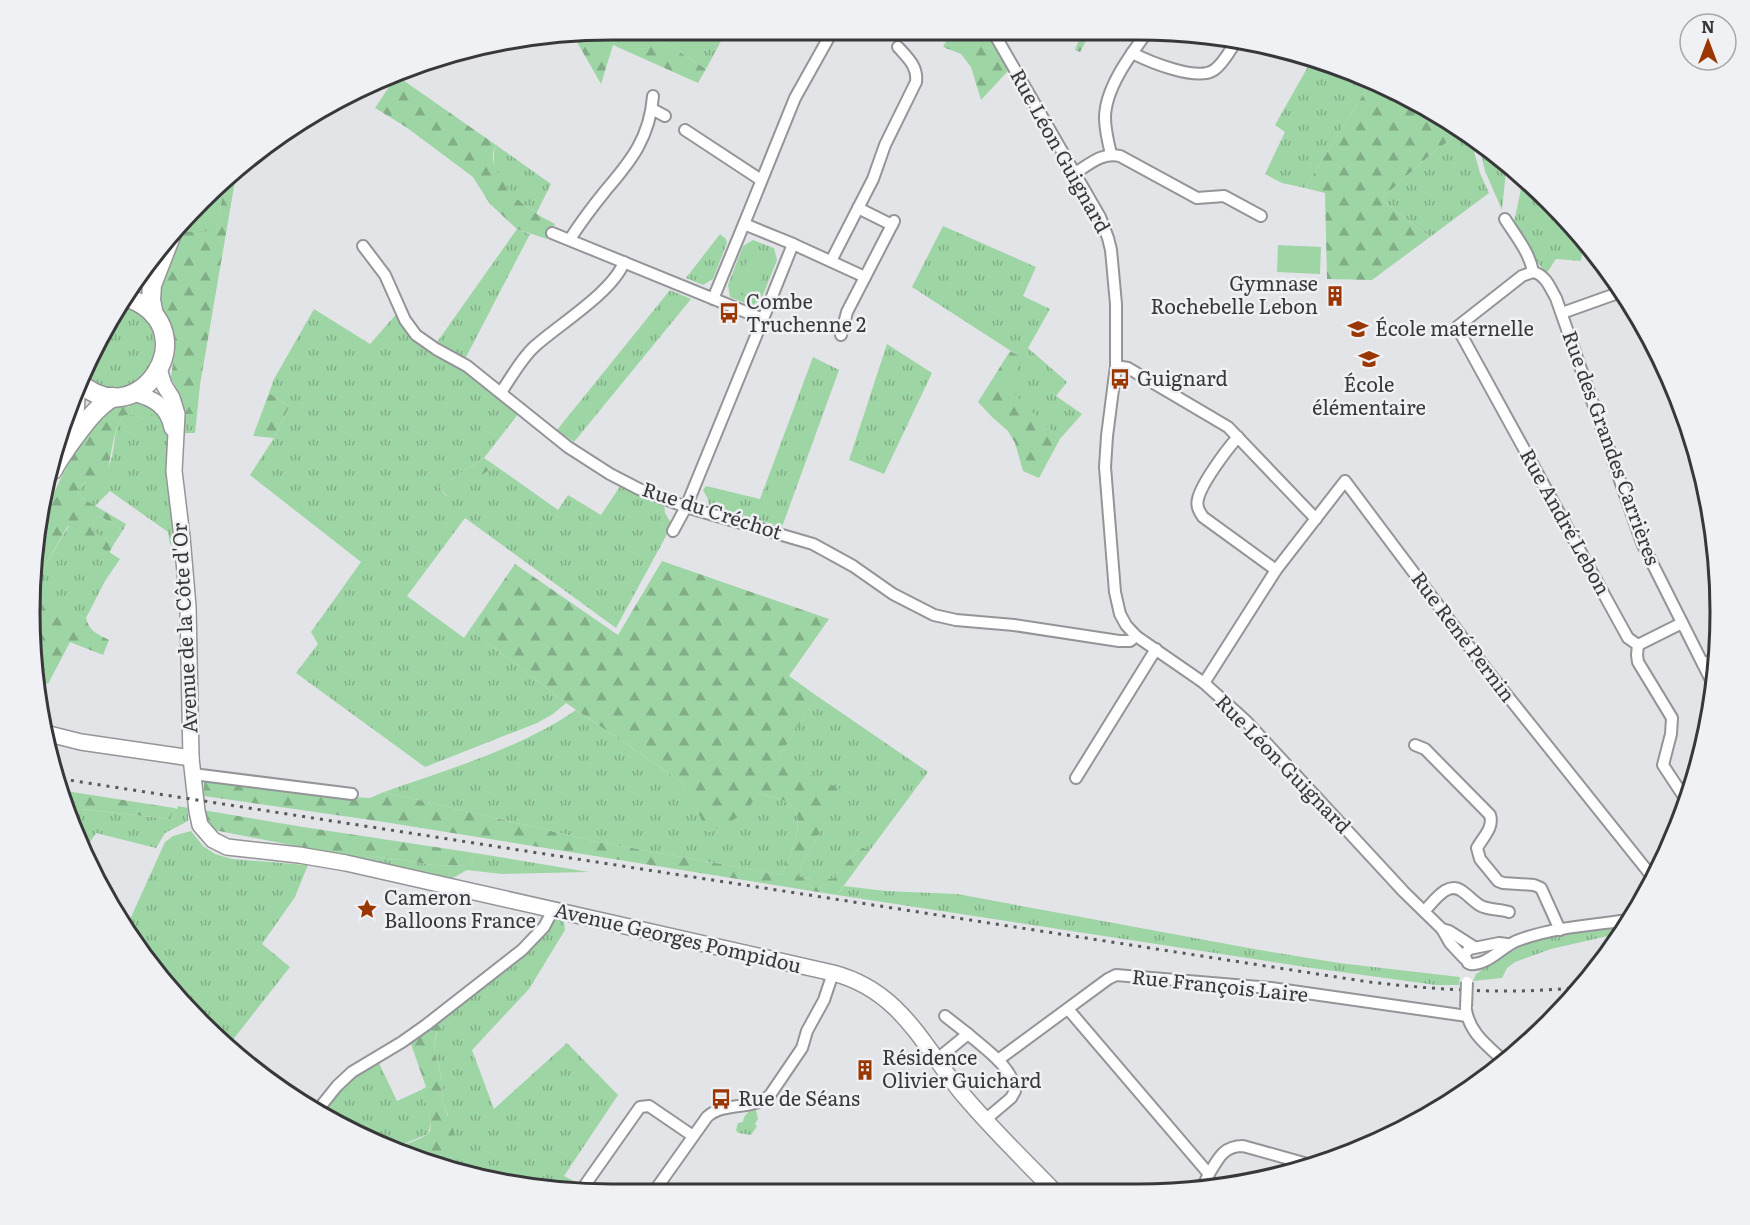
<svg xmlns="http://www.w3.org/2000/svg" width="1750" height="1225" viewBox="0 0 1750 1225" font-family="Literata,serif">
<defs>
<pattern id="grass-tufts" width="24" height="20" patternUnits="userSpaceOnUse" patternTransform="scale(1.5)"><rect width="24" height="20" fill="#9ed5a5"/><path d="M3 7l-1-3M5 7V3M7 7l1-3M15 17l-1-3M17 17v-4M19 17l1-3" fill="none" stroke="#82ae87"/></pattern>
<pattern id="forest-firs" width="22" height="20" patternUnits="userSpaceOnUse" patternTransform="scale(1.5)"><rect width="22" height="20" fill="#9ed5a5"/><path d="M5 1l3.5 6h-7zM16 11l3.5 6h-7z" fill="#82ae87"/></pattern>
</defs>
<rect width="100%" height="100%" fill="#e3e4e7"/>
<g fill="url(#grass-tufts)">
<path d="M645 30H727L706 69Z"/>
<path d="M1310 63 1369 85 1305 188 1282 183 1265 174 1285 132 1275 125Z"/>
<path d="M1459 133 1472 144 1480 173 1489 193 1430 237 1382 200 1383 197 1429 156Z"/>
<path d="M496 145 551 184 536 214C515 198 485 175 496 145Z"/>
<path d="M1480 150 1506 171 1502 210 1485 171Z"/>
<path d="M225 184 216 232H180L185 219Z"/>
<path d="M1522 184 1575 228 1584 241 1581 261 1556 259 1546 274 1513 227Z"/>
<path d="M943 226 1036 267 1023 296 1050 309 1028 348 1067 382 1056 396 1082 414 1060 439 1006 387 1022 358 912 287Z"/>
<path d="M517 229 530 234 465 359 435 345Z"/>
<path d="M720 234 726 239 727 243 713 279 703 285 686 278Z"/>
<path d="M753 240 774 248 777 260 761 300 752 306 730 297 728 285 743 246Z"/>
<path d="M670 290 691 299 574 442 557 430Z"/>
<path d="M126 306C179 327 151 400 104 387 97 384 90 379 83 375Z"/>
<path d="M314 309 370 344 399 311 404 321 519 413 484 458 439 487 446 496 496 466 558 510 568 495 601 515 621 485 664 503 665 513 672 525 616 628 465 518 407 596 464 638 470 629 566 703 553 714 537 723 425 767 296 673 318 644 311 632 361 562 250 475 274 438 289 407 269 393 274 379Z"/>
<path d="M887 344 932 373 884 474 849 460Z"/>
<path d="M813 357 839 370 782 527 709 505 708 499 703 490 706 486 760 499Z"/>
<path d="M128 403H143L159 412 168 433 176 547 170 544 168 532 110 491 95 506 82 498 78 492C82 482 87 481 97 480 101 476 105 473 107 469 117 455 110 432 125 415H135L152 423 128 406H117Z"/>
<path d="M185 414H197L195 433H184Z"/>
<path d="M100 516 123 530 114 544 90 530 96 519Z"/>
<path d="M69 526 120 559 105 581 86 618 39 598C32 579 59 543 69 526Z"/>
<path d="M817 696 928 772 870 850 860 847 833 879H812L798 876 804 860 821 831 777 759Z"/>
<path d="M576 710 682 782 709 832 758 793C766 796 777 797 785 801 812 815 789 855 782 875L593 841 384 792C449 769 519 749 576 710Z"/>
<path d="M178 806 188 808V821L165 833 156 848 96 833 84 851 71 808 170 819 174 808 177 809Z"/>
<path d="M191 831 203 846 215 854 232 859 308 865 295 897 262 944 290 967 228 1046 175 997 127 926 165 842 173 836Z"/>
<path d="M475 853 589 872 502 874 467 870 451 879 363 859 374 856 433 865 470 866Z"/>
<path d="M844 886 886 891 957 894 1254 949 1339 963 1460 977 1459 985H1436L1312 968 837 895Z"/>
<path d="M557 919 564 922 565 930 529 989 472 1050 494 1109 567 1043 618 1095 564 1176 600 1194H575L462 1175 423 1160 442 1154 448 1115 443 1104 442 1079 434 1048 439 1019 537 939 554 920Z"/>
<path d="M1626 924 1621 933 1551 949 1515 962 1507 968 1502 978 1473 981 1476 974 1494 962 1520 947 1541 938Z"/>
<path d="M378 1061 397 1101 421 1090C426 1103 434 1121 428 1134L392 1149 355 1135 320 1113 345 1084Z"/>
<path d="M756 1110 758 1119 755 1124 757 1126 751 1135 738 1133 736 1130 738 1123 743 1122 744 1117 749 1111Z"/>
</g>
<g fill="url(#forest-firs)">
<path d="M612 30H645L706 69 698 83 613 45 601 84 573 35Z"/>
<path d="M952 30H985L1008 71 981 100 971 67 961 54 943 47Z"/>
<path d="M1083 30H1092L1080 52 1075 50Z"/>
<path d="M400 78 496 145C495 148 493 151 493 154 492 160 494 164 496 168 508 196 529 211 555 224L547 239 517 229 490 204 473 177 406 127 375 108 393 81Z"/>
<path d="M1369 85 1428 108 1459 133 1429 156 1383 197 1382 200 1430 237 1372 280 1327 279 1325 193 1305 188Z"/>
<path d="M236 175 200 385 197 414H185L176 387 171 378 175 348 172 332 161 312 159 283 180 232 216 231 225 184Z"/>
<path d="M1010 351 1023 358 1007 387 1060 439 1039 478 1023 471 1015 443 1008 431 992 417 978 402Z"/>
<path d="M269 393 289 407 274 438 253 436Z"/>
<path d="M117 406 145 408 156 419V423H152L135 415H125C111 431 113 455 106 475 103 476 101 479 98 480 87 483 84 479 78 492L82 498 126 524 123 530 100 516 96 519 91 530 114 544 109 553 68 526C59 543 32 579 40 598L86 618C89 631 97 634 109 640L103 655 70 642 48 684 35 677V537L38 527C55 493 74 443 100 416 105 411 111 409 117 406Z"/>
<path d="M484 458 496 466 447 496 439 487Z"/>
<path d="M662 561 829 619 789 676 817 696 778 758 840 789 821 831 804 860 798 876 812 879H833L860 847 870 850 837 895 378 821 204 796V779L351 797 370 798 384 792 593 841 782 875C789 855 812 815 785 801 777 797 766 796 758 793L745 814 708 832 682 782 566 703 470 629 515 564 618 635Z"/>
<path d="M66 791 174 808 170 819 71 808Z"/>
<path d="M203 810 303 827 475 853 470 866 433 865 374 856 363 859 214 830 203 815Z"/>
<path d="M439 1019 444 1028 436 1033 434 1048 442 1080 443 1104 454 1131 451 1144 442 1154 423 1160 392 1149C399 1146 428 1138 430 1131 433 1122 424 1099 421 1090L426 1087 410 1041Z"/>
</g>
<g fill="#9ed5a5">
<path d="M1278 245 1321 247 1320 274 1277 272Z"/>
<path d="M752 249 758 252 759 250 769 256V259L755 294 752 296 746 295 736 290V287Z"/>
</g>
<g fill="none" stroke-linecap="round" stroke-linejoin="round">
<g stroke="#949598" stroke-width="14">
<g id="minor">
<path d="M992 30 1100 217 1108 238 1111 250 1116 304V366L1107 436 1105 467 1115 592 1120 614 1126 625 1136 636 1204 683 1246 721 1404 892 1442 929 1450 943 1464 958"/>
<path d="M1132 53C1148 61 1197 82 1214 70 1224 63 1230 50 1237 40"/>
<path d="M652 109 665 116"/>
<path d="M685 130 761 180"/>
<path d="M1111 154C1108 142 1105 130 1105 118 1105 88 1131 54 1148 31"/>
<path d="M1075 173C1090 164 1102 152 1120 156L1197 198 1224 196 1261 216"/>
<path d="M858 208 892 225"/>
<path d="M1505 219C1515 235 1530 253 1533 272 1546 275 1550 288 1556 298L1642 543 1713 684"/>
<path d="M744 224 795 98 833 30"/>
<path d="M552 233 763 319 793 244 744 224 713 299"/>
<path d="M570 239C581 222 593 206 606 190 631 161 650 137 653 96"/>
<path d="M793 244 865 277"/>
<path d="M363 246 385 275 405 320 416 335 436 349 467 366 568 447 610 474 639 489 686 507 813 544 853 566 893 594 934 615 956 620 1014 625 1119 641H1130L1136 636"/>
<path d="M831 261 873 179 885 145 916 82C918 67 908 58 898 47"/>
<path d="M1533 272 1522 276 1457 327 1623 629 1628 638 1638 645"/>
<path d="M1562 313 1621 292"/>
<path d="M841 335 847 312 894 221"/>
<path d="M1116 366 1128 368 1228 427 1316 519"/>
<path d="M501 392C511 378 521 359 534 347 558 325 613 292 624 262"/>
<path d="M673 531 686 507 763 319"/>
<path d="M1276 570 1345 481 1486 669 1654 879"/>
<path d="M1638 645 1637 655 1638 662 1672 718 1671 734 1663 765 1686 800"/>
<path d="M1638 645 1682 623"/>
<path d="M1703 664 1717 658"/>
<path d="M1204 683 1276 570 1203 517C1199 511 1196 506 1198 499 1201 484 1227 449 1238 437"/>
<path d="M1415 745 1425 749 1490 815C1494 828 1483 837 1477 848L1480 859 1498 881 1503 883 1534 885 1541 888 1560 930"/>
<path d="M193 774 352 794"/>
<path d="M1076 778 1156 649"/>
<path d="M1424 911C1434 902 1447 880 1462 891 1468 895 1474 902 1481 906 1489 910 1500 909 1509 912"/>
<path d="M1442 929 1449 931 1474 947"/>
<path d="M1468 963 1464 955 1469 949 1499 943 1507 944"/>
<path d="M1470 964C1488 966 1503 945 1519 940 1554 927 1593 925 1629 920"/>
<path d="M1068 1009 1209 1174 1201 1190"/>
<path d="M1466 1010C1470 1034 1488 1046 1505 1062"/>
<path d="M945 1016 968 1034"/>
<path d="M936 1060 968 1034C984 1048 1014 1068 1015 1091L1011 1098 985 1120"/>
<path d="M998 1060 1108 979 1116 975 1271 988 1467 1016"/>
<path d="M317 1111 337 1086 352 1072 402 1042 426 1025 522 950 544 927 553 910"/>
<path d="M1209 1174C1218 1159 1223 1146 1243 1146L1304 1163"/>
<path d="M585 1185 640 1107 649 1106 693 1136"/>
<path d="M653 1193 707 1117C724 1101 753 1111 770 1095L802 1048 807 1031 824 1000 833 973"/>
</g>
</g>
<g stroke="#949598" stroke-width="18">
<g id="secondary">
<path d="M159 369 164 385 172 398 177 414 174 471 182 537 188 607 191 758 197 811 200 825 213 840 227 847 299 855 346 863 833 973C902 991 923 1047 965 1097 993 1130 1024 1160 1054 1191"/>
<path d="M133 393C153 398 168 406 172 428"/>
<path d="M49 734 81 742 191 758"/>
</g>
</g>
<g stroke="#949598" stroke-width="21">
<g id="primary">
<path d="M154 315 151 300 152 285 173 231"/>
<path d="M79 382C138 437 208 331 131 299"/>
<path d="M63 439 75 408 76 386"/>
<path d="M53 470C57 461 63 454 68 446 82 427 93 410 113 397"/>
</g>
</g>
<use href="#minor" stroke="#fff" stroke-width="10"/>
<use href="#secondary" stroke="#fff" stroke-width="15"/>
<use href="#primary" stroke="#fff" stroke-width="18"/>
<path stroke="#57585a" stroke-width="3" stroke-dasharray="3 6" stroke-linecap="butt" d="M62 779 1369 982C1439 990 1511 995 1581 987"/>
<g stroke="#949598" stroke-width="14" stroke-linecap="butt">
<path id="minor-bridge" d="M1466 1007 1467 982"/>
</g>
<use href="#minor-bridge" stroke="#fff" stroke-width="10"/>
</g>
<defs>
<g id="building-bare" transform="scale(1.62)"><path d="M-4-6H4V6H1V3H-1V6H-4ZM-2.5-4.3h1.7v1.8h-1.7ZM.8-4.3h1.7v1.8H.8ZM-2.5-1h1.7V.8h-1.7ZM.8-1h1.7V.8H.8Z" fill="#9a3600" stroke="#f0f1f4" stroke-width="2.5" paint-order="stroke"/></g>
<g id="bus-bare" transform="scale(1.62)"><path d="M-5-6H5V4H4V6H2V4H-2V6H-4V4H-5ZM-3.5-4V0h7V-4ZM-3.5 1.2v1.5H-2V1.2ZM2 1.2v1.5H3.5V1.2Z" fill="#9a3600" stroke="#f0f1f4" stroke-width="2.5" paint-order="stroke"/></g>
<g id="school-bare" transform="scale(1.62)"><path d="M0-5L7-2L0 1L-7-2ZM-4 1L0 2.5L4 1V4Q0 6-4 4Z" fill="#9a3600" stroke="#f0f1f4" stroke-width="2.5" paint-order="stroke"/></g>
<g id="sight-bare" transform="scale(1.62)"><path d="M0-6L1.8-2.2L6-1.7L2.9 1.2L3.7 5.4L0 3.3L-3.7 5.4L-2.9 1.2L-6-1.7L-1.8-2.2Z" fill="#9a3600" stroke="#f0f1f4" stroke-width="2.5" paint-order="stroke"/></g>
</defs>
<g fill-rule="evenodd">
<use href="#building-bare" x="1335" y="296"/>
<use href="#bus-bare" x="729" y="313"/>
<use href="#school-bare" x="1358" y="329"/>
<use href="#school-bare" x="1369" y="359"/>
<use href="#bus-bare" x="1120" y="379"/>
<use href="#sight-bare" x="367" y="909"/>
<use href="#building-bare" x="865" y="1070"/>
<use href="#bus-bare" x="721" y="1099"/>
</g>
<g text-anchor="middle" stroke-width="5" stroke-linejoin="round" paint-order="stroke">
<g font-size="20" fill="#38383a" stroke="#f0f1f4">
<text transform="translate(1060 151) rotate(61)" y="7">Rue Léon Guignard</text>
<text transform="translate(1611 448) rotate(70)" y="7">Rue des Grandes Carrières</text>
<text transform="translate(712 511) rotate(18)" y="7">Rue du Créchot</text>
<text transform="translate(1565 522) rotate(61)" y="7">Rue André Lebon</text>
<text transform="translate(185 628) rotate(-93)" y="7">Avenue de la Côte d'Or</text>
<text transform="translate(1463 637) rotate(53)" y="7">Rue René Pernin</text>
<text transform="translate(1283 764) rotate(46)" y="7">Rue Léon Guignard</text>
<text transform="translate(678 938) rotate(13)" y="7">Avenue Georges Pompidou</text>
<text transform="translate(1220 986) rotate(6)" y="7">Rue François Laire</text>
</g>
<g font-size="20" fill="#38383a" stroke="#f0f1f4" text-anchor="start">
<text x="1318" y="291" text-anchor="end">Gymnase<tspan x="1318" dy="23">Rochebelle Lebon</tspan></text>
<text x="746" y="309">Combe<tspan x="746" dy="23">Truchenne 2</tspan></text>
<text x="1375" y="336">École maternelle</text>
<text x="1137" y="386">Guignard</text>
<text x="1369" y="392" text-anchor="middle">École<tspan x="1369" dy="23">élémentaire</tspan></text>
<text x="384" y="905">Cameron<tspan x="384" dy="23">Balloons France</tspan></text>
<text x="882" y="1065">Résidence<tspan x="882" dy="23">Olivier Guichard</tspan></text>
<text x="738" y="1106">Rue de Séans</text>
</g>
</g>
<path d="M0 0H1750V1225H0ZM612 40H1138A572 572 0 0 1 1710 612V612A572 572 0 0 1 1138 1184H612A572 572 0 0 1 40 612V612A572 572 0 0 1 612 40Z" fill="#f0f1f4" fill-rule="evenodd"/>
<path fill="none" stroke="#38383a" stroke-width="3" d="M612 40H1138A572 572 0 0 1 1710 612V612A572 572 0 0 1 1138 1184H612A572 572 0 0 1 40 612V612A572 572 0 0 1 612 40Z"/>
<g transform="translate(1708 42)"><circle r="28" fill="#f0f1f4" stroke="#a6a7aa" stroke-width="1.5"/>
<path d="M0-4.5L10 22L0 15L-10 22Z" fill="#9a3600"/>
<text y="-9" font-size="16" font-weight="bold" text-anchor="middle" fill="#38383a">N</text>
</g>
</svg>
